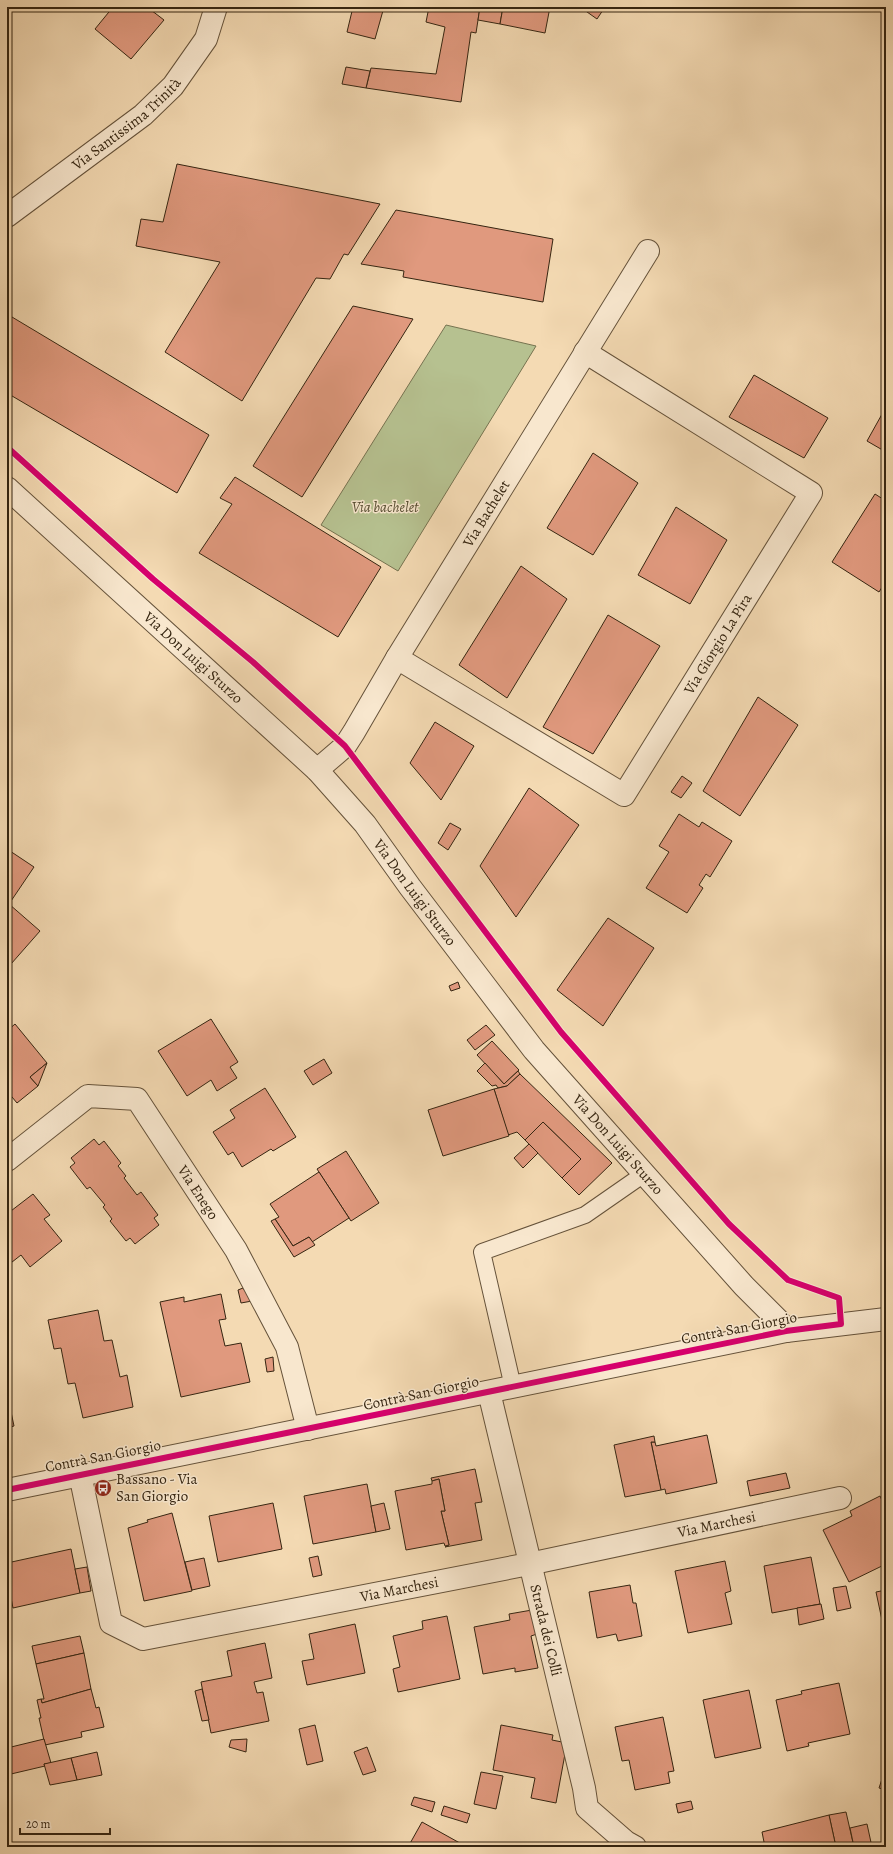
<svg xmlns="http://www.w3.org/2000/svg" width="893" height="1854" viewBox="0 0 893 1854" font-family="Alegreya,serif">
<rect width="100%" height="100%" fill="#f4dab3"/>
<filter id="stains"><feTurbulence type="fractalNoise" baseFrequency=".005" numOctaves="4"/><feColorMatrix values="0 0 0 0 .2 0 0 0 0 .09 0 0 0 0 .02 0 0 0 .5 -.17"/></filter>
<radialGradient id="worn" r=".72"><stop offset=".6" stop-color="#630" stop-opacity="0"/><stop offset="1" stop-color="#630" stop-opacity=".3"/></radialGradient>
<path fill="#b6c190" stroke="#767350" d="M446 325 536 346 398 571 321 525Z"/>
<g fill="#e0997e" stroke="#352511">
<path d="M113 7H147L164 20 131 59 95 29Z"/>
<path d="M353 7 365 10 366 7H384L375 39 347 32Z"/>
<path d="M429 7H480L476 33 471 32 461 102 366 88 371 68 436 74 445 27 426 22Z"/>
<path d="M480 7H503L500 24 478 20Z"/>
<path d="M503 7H550L545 33 500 24Z"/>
<path d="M580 7H605L597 19Z"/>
<path d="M346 67 370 71 366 88 342 84Z"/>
<path d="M177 164 380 204 348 255 344 254 330 279 316 278 242 401 165 352 220 262 136 246 141 219 163 222Z"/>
<path d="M396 210 553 239 543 302 403 277 404 271 361 264Z"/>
<path d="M353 306 413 319 302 497 253 466Z"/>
<path d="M7 314 209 435 177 493 7 393Z"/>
<path d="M754 375 828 418 804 458 729 417Z"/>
<path d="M886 407V452L867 441Z"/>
<path d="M593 453 638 483 593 555 547 528Z"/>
<path d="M235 477 381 567 338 637 199 553 232 504 220 498Z"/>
<path d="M875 494 886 501V581L879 592 832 562Z"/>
<path d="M676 507 727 540 690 604 638 575Z"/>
<path d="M521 566 567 599 507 698 459 665Z"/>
<path d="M608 615 660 646 593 754 543 727Z"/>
<path d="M758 697 798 725 740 816 703 791Z"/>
<path d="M435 722 474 746 441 800 410 763Z"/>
<path d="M682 776 692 783 681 798 671 792Z"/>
<path d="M529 788 579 825 516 917 480 866Z"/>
<path d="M679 814 699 827 702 822 732 841 710 877 706 874 699 885 703 888 687 913 646 888 669 852 659 846Z"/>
<path d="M450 823 461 829 448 850 438 843Z"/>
<path d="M7 849 34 867 9 904 40 931 11 964 7 960Z"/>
<path d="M608 918 654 948 603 1026 557 990Z"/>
<path d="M458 982 460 988 451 991 449 986Z"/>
<path d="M211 1019 238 1062 230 1067 237 1078 217 1091 211 1080 187 1096 158 1051Z"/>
<path d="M15 1024 47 1063 30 1077 38 1086 17 1103 7 1091V1031Z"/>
<path d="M486 1025 495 1035 475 1050 467 1040Z"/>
<path d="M492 1041 519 1070 504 1084 477 1055Z"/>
<path d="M324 1059 332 1073 313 1085 304 1071Z"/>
<path d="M47 1063 38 1086 30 1077Z"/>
<path d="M485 1063 504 1084 518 1071 520 1074 507 1086 498 1088 496 1085 492 1086 477 1071Z"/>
<path d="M520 1074 612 1163 579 1195 562 1178 581 1159 543 1122 525 1140 517 1132 508 1135 494 1089 507 1086Z"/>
<path d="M265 1088 296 1137 273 1151 271 1149 242 1167 233 1152 228 1155 213 1132 235 1118 230 1110Z"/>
<path d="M494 1089 509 1136 443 1156 428 1110Z"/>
<path d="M543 1122 581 1159 562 1178 525 1140Z"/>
<path d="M94 1139 99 1145 104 1141 121 1163 118 1166 126 1176 124 1178 137 1195 141 1192 158 1215 154 1218 159 1225 135 1244 130 1238 126 1241 110 1221 112 1219 103 1207 105 1205 90 1187 87 1189 70 1167 75 1163 71 1158Z"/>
<path d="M529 1144 538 1153 523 1168 514 1158Z"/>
<path d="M346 1151 379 1203 351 1221 317 1169Z"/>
<path d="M319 1172 349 1218 312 1242 309 1237 293 1246 275 1219 279 1217 270 1204Z"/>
<path d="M33 1194 50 1215 44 1219 62 1241 30 1267 21 1255 7 1266V1214Z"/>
<path d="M275 1219 293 1246 309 1237 315 1245 294 1257 271 1221Z"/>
<path d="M243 1288 252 1301 241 1303 238 1290Z"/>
<path d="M221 1294 226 1319 219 1320 225 1346 241 1343 250 1382 181 1397 160 1302 184 1297V1302Z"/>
<path d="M98 1310 104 1341 112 1340 120 1377 127 1375 133 1407 83 1418 75 1383 68 1384 61 1348 54 1349 48 1320Z"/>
<path d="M273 1357 274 1371 267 1372 265 1359Z"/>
<path d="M7 1393 14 1426 7 1428Z"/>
<path d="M707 1435 717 1483 666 1494 665 1489 661 1490 651 1442H655L656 1446Z"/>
<path d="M654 1436 655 1442H651L661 1490 625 1497 614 1445Z"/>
<path d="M475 1469 482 1502 475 1503 482 1540 445 1547 449 1545 441 1511H445L439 1479 432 1481 431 1478Z"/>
<path d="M786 1473 790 1488 750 1496 747 1481Z"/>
<path d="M439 1479 445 1511H441L449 1545 445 1546 444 1543 406 1550 395 1491 432 1484V1481Z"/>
<path d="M367 1484 376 1532 313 1544 304 1496Z"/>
<path d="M880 1496 886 1509V1564L849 1582 823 1530 852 1516 850 1511Z"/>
<path d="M273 1503 282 1549 218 1562 209 1516Z"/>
<path d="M384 1503 390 1529 376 1532 371 1506Z"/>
<path d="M172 1513 192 1591 144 1601 128 1528 148 1522 147 1520Z"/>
<path d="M71 1549 80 1593 13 1608 7 1578V1563Z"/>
<path d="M318 1556 322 1575 313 1577 309 1558Z"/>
<path d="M811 1557 820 1604 772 1613 764 1566Z"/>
<path d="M204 1558 210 1586 192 1590 185 1562Z"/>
<path d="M725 1561 731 1591 725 1593 732 1624 688 1633 675 1571Z"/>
<path d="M87 1567 91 1591 80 1593 75 1569Z"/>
<path d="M630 1585 633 1603H636L642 1636 618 1641 616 1634 597 1638 589 1592Z"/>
<path d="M846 1586 851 1608 837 1611 833 1588Z"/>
<path d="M886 1590V1639L876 1592Z"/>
<path d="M821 1604 824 1619 799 1625 797 1608Z"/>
<path d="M532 1610 537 1634 531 1636 538 1668 515 1672V1668L483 1674 474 1627 510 1620 509 1614Z"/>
<path d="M447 1616 460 1679 398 1692 393 1669 400 1667 393 1636 423 1629 422 1621Z"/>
<path d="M355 1624 365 1673 307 1685 302 1661 314 1659 309 1634Z"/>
<path d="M80 1636 84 1653 36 1664 32 1646Z"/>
<path d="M265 1643 272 1678 254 1682 257 1693 263 1692 269 1721 211 1733 201 1682 232 1676 227 1651Z"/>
<path d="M84 1653 91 1689 42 1703 41 1699H44L36 1664Z"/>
<path d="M839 1683 850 1734 808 1743 809 1746 787 1751 776 1700 802 1694 801 1691Z"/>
<path d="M91 1689 96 1708 99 1707 104 1727 81 1732 82 1737 45 1745 39 1718H41L37 1700 41 1699 42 1703Z"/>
<path d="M202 1689 209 1720 202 1721 195 1691Z"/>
<path d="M749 1690 761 1748 715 1758 703 1700Z"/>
<path d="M663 1717 674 1771 668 1772 670 1783 635 1790 629 1760 622 1761 615 1727Z"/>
<path d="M315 1725 323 1761 307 1765 299 1729Z"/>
<path d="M501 1725 553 1735 552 1740 567 1743 556 1803 531 1798 535 1778 493 1770Z"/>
<path d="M44 1739 51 1763 44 1764 45 1766 11 1774 7 1748Z"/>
<path d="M247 1739 246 1752 229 1747 231 1740Z"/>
<path d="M367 1747 376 1771 363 1775 354 1752Z"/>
<path d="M97 1752 102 1775 77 1780 71 1758Z"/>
<path d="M71 1758 77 1780 50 1785 44 1764Z"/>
<path d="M886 1767V1790L879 1788Z"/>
<path d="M481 1772 503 1776 496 1809 474 1804Z"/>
<path d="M414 1797 435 1802 432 1812 411 1805Z"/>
<path d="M691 1801 693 1809 678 1813 676 1804Z"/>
<path d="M444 1806 470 1814 467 1823 441 1815Z"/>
<path d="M846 1812 854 1847H836L829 1815Z"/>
<path d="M829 1815 836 1847H765L762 1832Z"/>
<path d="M422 1822 467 1847H408Z"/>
<path d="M867 1824 872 1847H854L850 1828Z"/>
</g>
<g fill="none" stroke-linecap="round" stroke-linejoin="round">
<g stroke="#65523a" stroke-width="18">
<path id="service" d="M513 1387 482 1252 585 1215 644 1174"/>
</g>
<g stroke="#65523a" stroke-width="24">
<g id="minor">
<path id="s1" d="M7 216 143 115 173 86 206 39 216 7"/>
<path id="s2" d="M397 658 624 795 811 493 585 352"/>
<path id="s3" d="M317 770 345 746 354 732 397 658 648 251"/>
<path id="s4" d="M7 1160 88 1096 137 1099 236 1250 287 1347 308 1429"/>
<path id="s5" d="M489 1392 584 1788 587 1808 626 1842 635 1847"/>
<path id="s6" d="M80 1474 111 1623 143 1639 529 1564 840 1498"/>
</g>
</g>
<g stroke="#65523a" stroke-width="24">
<g id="tertiary">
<path id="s7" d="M7 488 317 770 365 824 410 887 534 1050 744 1286 778 1320 786 1331"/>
<path d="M7 1490 786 1331 886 1319"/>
</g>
</g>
<use href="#service" stroke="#f8e7ce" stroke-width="16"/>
<use href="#minor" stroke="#f8e7ce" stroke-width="22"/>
<use href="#tertiary" stroke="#f8e7ce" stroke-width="22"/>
<g stroke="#f8e7ce" stroke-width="8">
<path id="cycleway" d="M7 447 153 579 253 662 345 746 561 1032 729 1224 788 1280 839 1298 841 1324 786 1331 7 1490"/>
</g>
<use href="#cycleway" stroke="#d6006c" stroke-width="6"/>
</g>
<defs>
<g id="bus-disc" transform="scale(0.9)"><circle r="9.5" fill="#8f2418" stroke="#f8e7ce"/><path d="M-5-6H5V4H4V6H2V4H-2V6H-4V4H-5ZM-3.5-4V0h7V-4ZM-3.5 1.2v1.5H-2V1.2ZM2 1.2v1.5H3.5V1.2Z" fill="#fff"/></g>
</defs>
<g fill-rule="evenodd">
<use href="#bus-disc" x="103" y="1488"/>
</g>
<g text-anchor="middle" stroke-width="3" stroke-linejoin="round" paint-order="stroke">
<g font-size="15" fill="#352511" stroke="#f8e7ce">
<text dy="5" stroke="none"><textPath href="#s1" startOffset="151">Via Santissima Trinità</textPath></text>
<text dy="5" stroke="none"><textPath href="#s3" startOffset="309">Via Bachelet</textPath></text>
<text dy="5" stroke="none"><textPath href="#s2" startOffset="443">Via Giorgio La Pira</textPath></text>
<text dy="5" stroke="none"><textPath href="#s7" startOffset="252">Via Don Luigi Sturzo</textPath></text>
<text dy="5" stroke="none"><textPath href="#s7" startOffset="576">Via Don Luigi Sturzo</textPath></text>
<text dy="5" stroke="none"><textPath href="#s7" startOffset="900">Via Don Luigi Sturzo</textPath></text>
<text dy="5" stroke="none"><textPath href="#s4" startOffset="264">Via Enego</textPath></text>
<text transform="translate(739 1328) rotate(-11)" y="5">Contrà San Giorgio</text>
<text transform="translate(421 1393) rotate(-12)" y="5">Contrà San Giorgio</text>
<text transform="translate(103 1456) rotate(-11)" y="5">Contrà San Giorgio</text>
<text dy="5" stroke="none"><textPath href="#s6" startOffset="773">Via Marchesi</textPath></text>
<text dy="5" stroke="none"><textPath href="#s6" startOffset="449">Via Marchesi</textPath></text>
<text dy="5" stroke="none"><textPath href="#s5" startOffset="245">Strada dei Colli</textPath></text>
</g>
<g font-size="15" font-style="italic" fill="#554c31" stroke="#f8e7ce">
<text x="385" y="512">Via bachelet</text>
</g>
<g font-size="15" fill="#352511" stroke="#f8e7ce" text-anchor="start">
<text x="116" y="1484">Bassano - Via<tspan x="116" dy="17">San Giorgio</tspan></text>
</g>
</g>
<rect width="893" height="1854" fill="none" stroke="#f4dab3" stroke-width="24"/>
<rect x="8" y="8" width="877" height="1838" fill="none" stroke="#352511" stroke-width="2"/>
<rect x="12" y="12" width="869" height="1830" fill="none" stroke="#352511"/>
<path d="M20 1828v6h90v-6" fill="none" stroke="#352511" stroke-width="2"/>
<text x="26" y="1828" font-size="12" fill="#352511" stroke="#f8e7ce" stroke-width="3" paint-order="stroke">20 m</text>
<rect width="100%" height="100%" filter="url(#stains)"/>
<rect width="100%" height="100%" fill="url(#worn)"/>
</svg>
